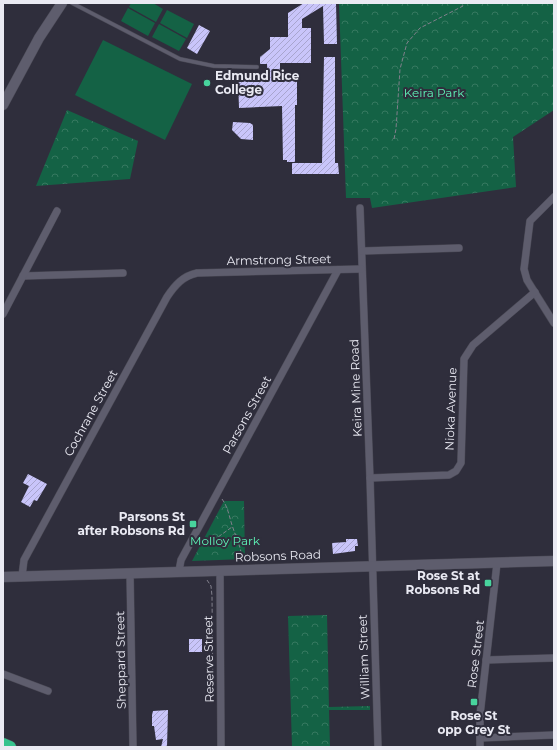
<svg xmlns="http://www.w3.org/2000/svg" width="557" height="750" viewBox="0 0 557 750" font-family="Montserrat,sans-serif">
<defs>
<pattern id="forest-crowns" width="20" height="18" patternUnits="userSpaceOnUse"><rect width="20" height="18" fill="#146245"/><path d="M2 6a3 3 0 1 1 6 0M12 15a3 3 0 1 1 6 0" fill="none" stroke="#367960"/></pattern>
<pattern id="building-hatch" width="6" height="6" patternUnits="userSpaceOnUse"><rect width="6" height="6" fill="#c9c5fa"/><path d="M-1 1l2-2M0 6l6-6M5 7l2-2" fill="none" stroke="#a8a5ce"/></pattern>
</defs>
<rect width="100%" height="100%" fill="#2f2e3c"/>
<g fill="url(#forest-crowns)">
<path d="M339 3H554V110L513 137 516 187 372 208 370 198H346Z"/>
<path d="M67 110 138 141 130 179 36 186Z"/>
<path d="M224 501H244L245 559 192 561Z"/>
<path d="M327 615 329 707 370 706V710H329L330 747H292L288 616Z"/>
</g>
<g fill="#146245">
<path d="M131 3H153L163 9 156 22 129 7Z"/>
<path d="M128 8 155 23 148 36 121 21Z"/>
<path d="M167 10 194 24 187 38 160 23Z"/>
<path d="M159 24 186 39 179 51 152 37Z"/>
<path d="M103 40 192 84 165 140 75 95Z"/>
</g>
<g fill="url(#building-hatch)">
<path d="M304 3H336L337 44H324L323 6 302 19V28H311V63H280V80H297V105H295V162H287V160H283L282 106 239 108 238 80H268L267 64H260V57L270 49V37H288V13Z"/>
<path d="M199 25 210 31 197 54 187 48Z"/>
<path d="M324 57H335V163H338L339 174H292V163H322Z"/>
<path d="M233 122 250 123 253 125V140L241 139 232 130Z"/>
<path d="M28 474 47 484 37 501 34 500 30 507 21 502 29 486 23 483Z"/>
<path d="M346 539H357L358 546H355V551L333 554 332 543 346 542Z"/>
<rect x="189" y="639" width="13" height="13"/>
<path d="M168 710 167 747H161L163 739 156 740 154 726H152V715L153 711Z"/>
</g>
<g fill="none" stroke-linecap="round" stroke-linejoin="round">
<g stroke="#4a4955" stroke-width="4.5">
<path id="lane" d="M72 3 180 59 214 66 257 67"/>
</g>
<g stroke="#4a4955" stroke-width="8">
<g id="street">
<path d="M554 197 530 221 524 269 527 280 554 323"/>
<path d="M360 208 370 478 378 747"/>
<path d="M362 251 459 248"/>
<path d="M23 276 123 273"/>
<path d="M3 314 57 211"/>
<path d="M370 478 449 475 456 471 461 463 464 359 473 345 535 292"/>
<path d="M179 571 181 560 338 270"/>
<path d="M220 571 221 747"/>
<path d="M130 573 133 747"/>
<path d="M22 576 24 560 167 297C175 285 183 276 197 273L361 269"/>
<path d="M486 660 554 658"/>
<path d="M3 674 48 691"/>
<path d="M480 738 554 735"/>
<path d="M480 747V715L497 563"/>
</g>
</g>
<g stroke="#4a4955" stroke-width="11">
<g id="secondary">
<path d="M3 105 39 38 62 3"/>
<path d="M3 577 554 561"/>
</g>
</g>
<g stroke="#4a4955" stroke-width="13">
<path id="highway" d="M3 744 10 747"/>
</g>
<g stroke="#81808c" stroke-width="1" stroke-dasharray="4 2" stroke-linecap="butt">
<path d="M394 139 396 129 400 69 407 43 420 28 463 6 462 3"/>
<path d="M222 499C228 507 229 516 232 525 236 538 242 548 242 562"/>
<path d="M203 545H207L232 527"/>
<path d="M207 580 211 586 212 596 213 698"/>
</g>
<use href="#lane" stroke="#5e5d6d" stroke-width="3.5"/>
<use href="#street" stroke="#5e5d6d" stroke-width="7"/>
<use href="#secondary" stroke="#5e5d6d" stroke-width="10"/>
<use href="#highway" stroke="#35c38e" stroke-width="12"/>
</g>
<g fill="#48d49d" stroke="#2f2e3c" stroke-width="1.5">
<circle cx="207" cy="83" r="4"/>
<rect x="189" y="520" width="8" height="8" rx="2"/>
<rect x="484" y="579" width="8" height="8" rx="2"/>
<rect x="470" y="698" width="8" height="8" rx="2"/>
</g>
<g text-anchor="middle" stroke-width="4" stroke-linejoin="round" paint-order="stroke">
<g font-size="12" font-weight="bold" fill="#eaeaf3" stroke="#2f2e3c" text-anchor="end">
<text x="215" y="80" text-anchor="start">Edmund Rice<tspan x="215" dy="14">College</tspan></text>
<text x="185" y="521">Parsons St<tspan x="185" dy="14">after Robsons Rd</tspan></text>
<text x="480" y="580">Rose St at<tspan x="480" dy="14">Robsons Rd</tspan></text>
<text x="474" y="720" text-anchor="middle">Rose St<tspan x="474" dy="14">opp Grey St</tspan></text>
</g>
<g font-size="12" fill="#5ef4b7" stroke="#2f2e3c">
<text x="434" y="97">Keira Park</text>
<text x="225" y="545">Molloy Park</text>
</g>
<g font-size="12" fill="#eaeaf3" stroke="#2f2e3c">
<text transform="translate(279 260) rotate(-1)" y="4">Armstrong Street</text>
<text transform="translate(356 388) rotate(-92)" y="4">Keira Mine Road</text>
<text transform="translate(451 409) rotate(-88)" y="4">Nioka Avenue</text>
<text transform="translate(91 413) rotate(-61)" y="4">Cochrane Street</text>
<text transform="translate(247 415) rotate(-61)" y="4">Parsons Street</text>
<text transform="translate(278 556) rotate(-2)" y="4">Robsons Road</text>
<text transform="translate(476 654) rotate(-83)" y="4">Rose Street</text>
<text transform="translate(364 657) rotate(-92)" y="4">William Street</text>
<text transform="translate(209 659) rotate(-91)" y="4">Reserve Street</text>
<text transform="translate(121 660) rotate(-91)" y="4">Sheppard Street</text>
</g>
</g>
<rect width="557" height="750" fill="none" stroke="#eaeaf3" stroke-width="8"/>
</svg>
